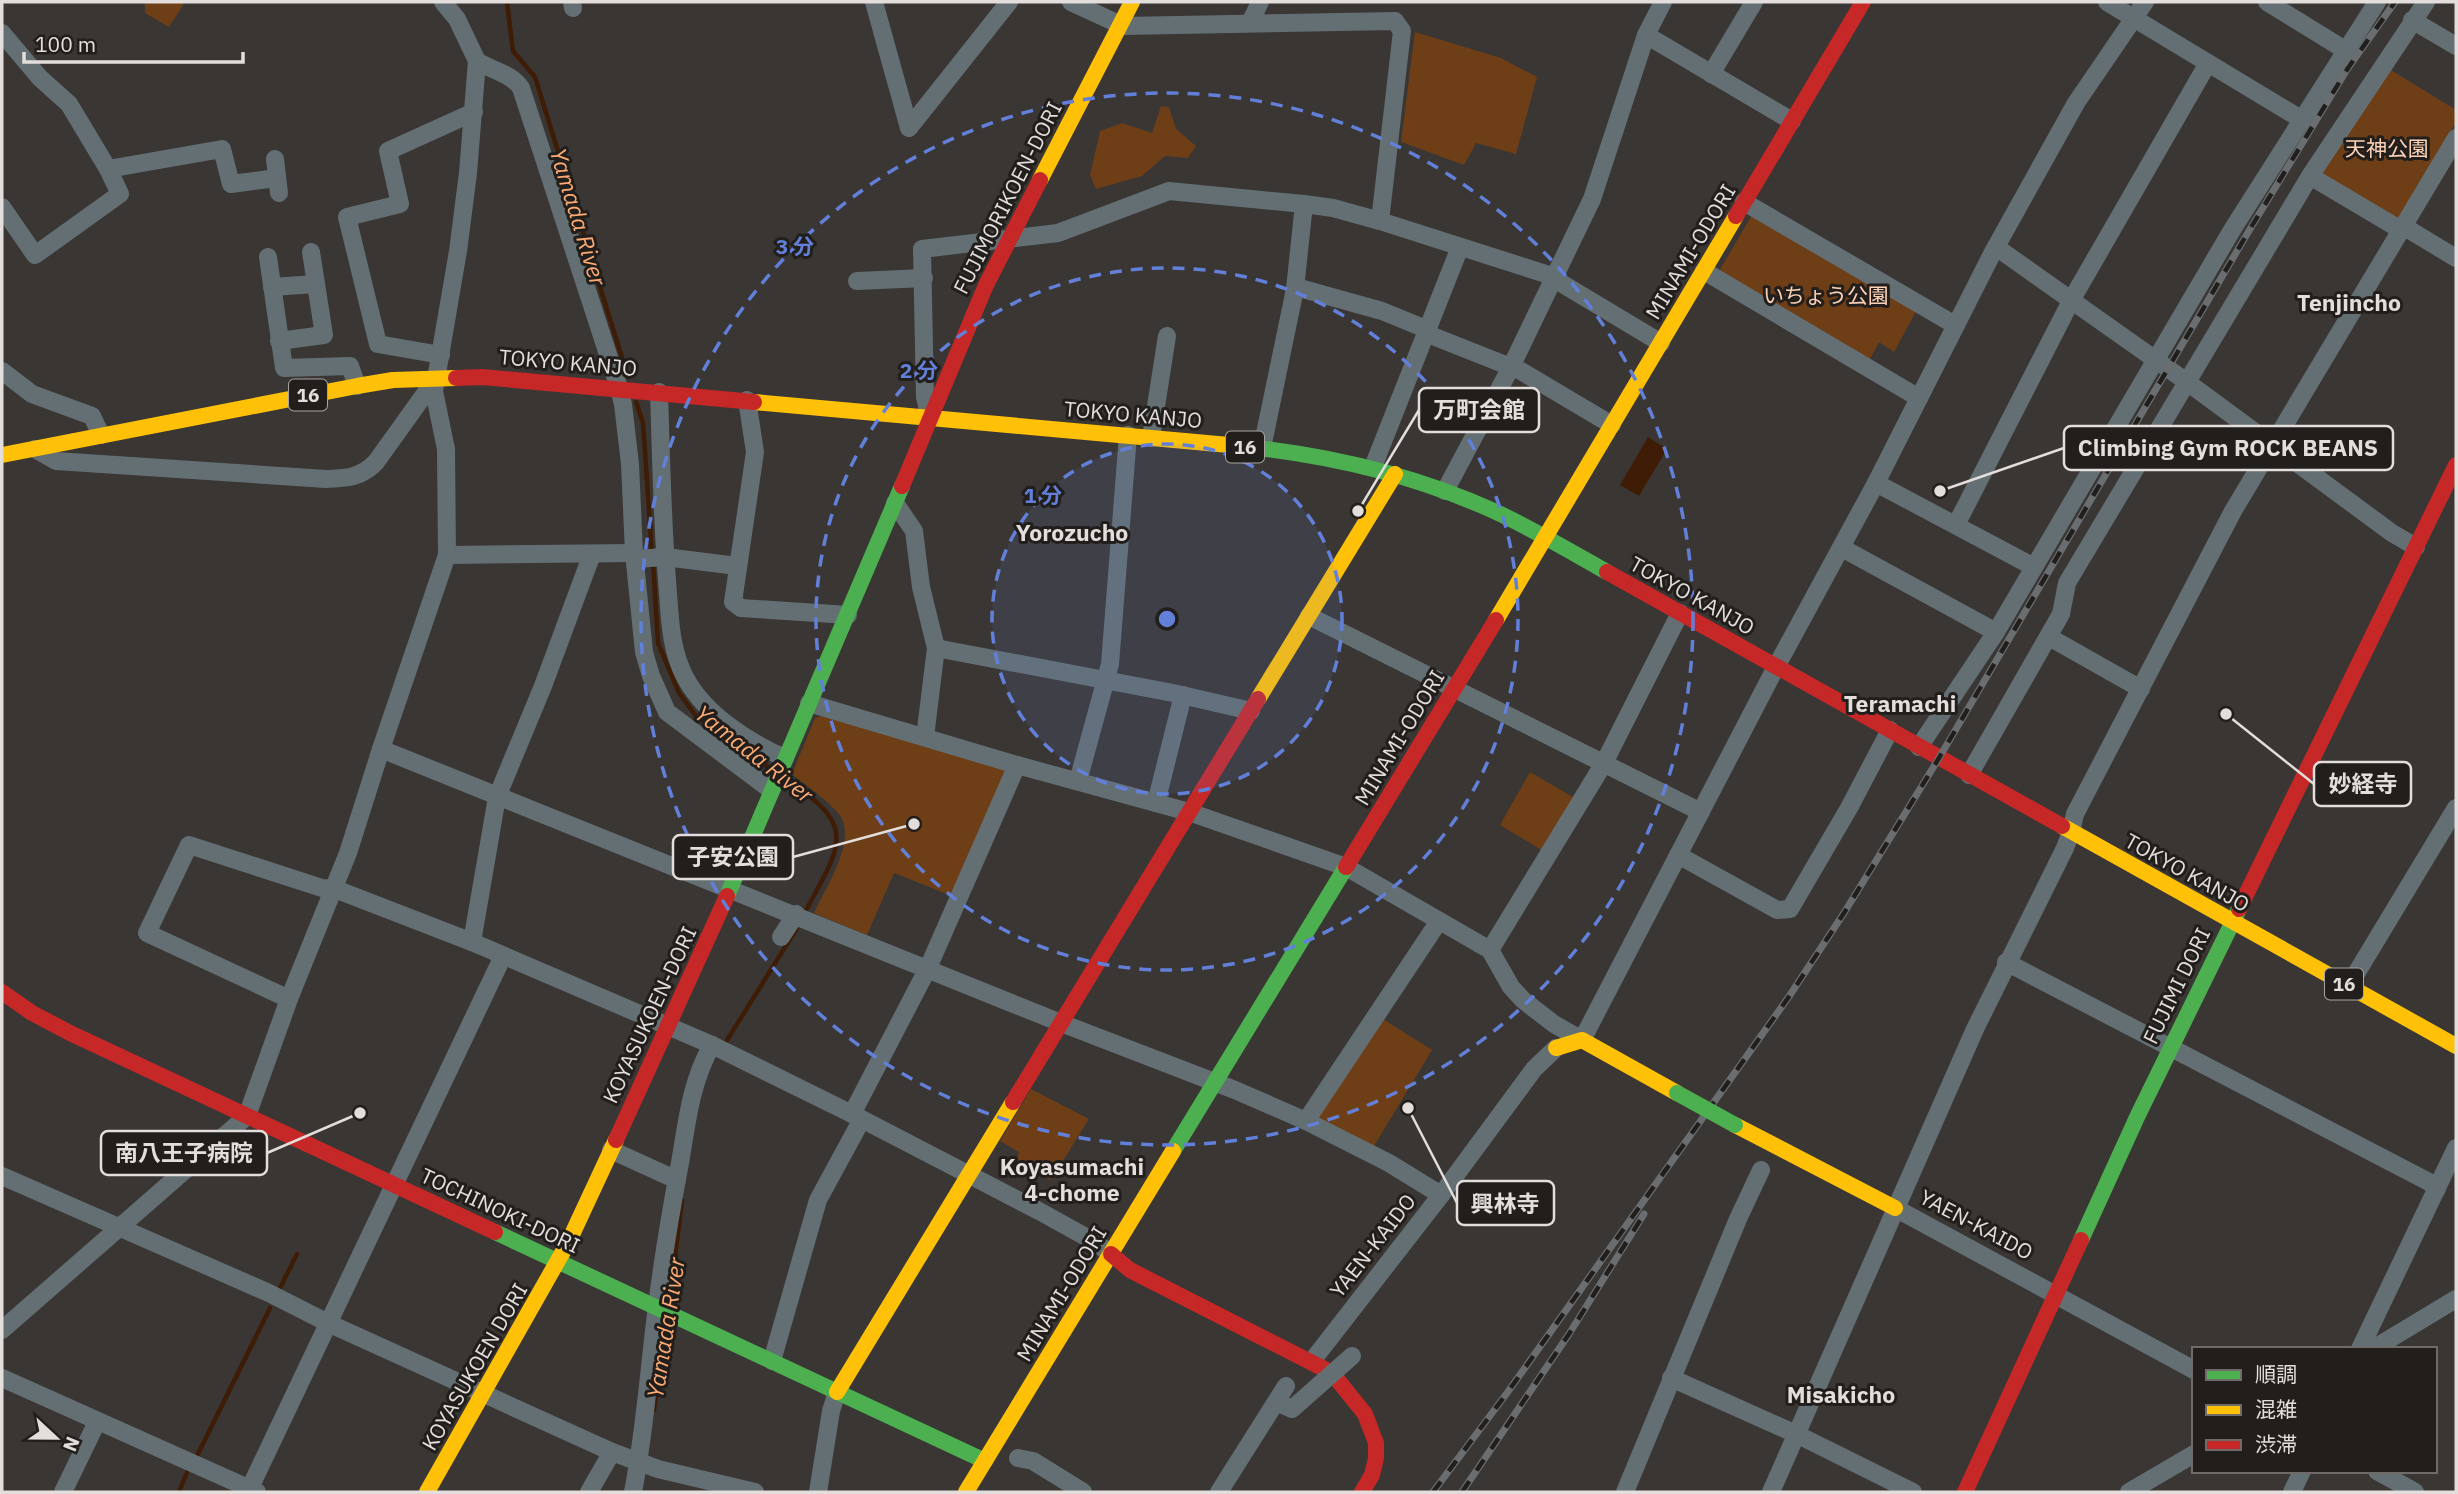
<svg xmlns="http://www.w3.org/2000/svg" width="2458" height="1494" viewBox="0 0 2458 1494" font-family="'IBM Plex Sans','Noto Sans JP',sans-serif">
<rect width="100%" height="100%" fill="#3a3634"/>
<g fill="#6e3e17">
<path d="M145 2H185L169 27 145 13Z"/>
<path d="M1415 32 1501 58 1537 77 1516 154 1476 143 1464 165 1401 142Z"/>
<path d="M2386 67 2456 110V122L2398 218 2392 219 2321 176 2320 169Z"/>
<path d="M1161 106 1169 107 1176 129 1196 146 1188 158 1165 156 1142 176 1096 189 1090 175 1100 131 1122 123 1152 133Z"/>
<path d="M1756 208 1920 304 1894 352 1879 342 1866 367 1715 278Z"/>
<path d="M826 715 1008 768 952 896 894 873 867 935 814 913C825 889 856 842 841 817 834 805 804 784 792 774L815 718Z"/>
<path d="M1530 772 1580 801 1548 854 1500 825Z"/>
<path d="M1383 1019 1432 1050 1374 1146 1315 1118Z"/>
<path d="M1031 1089 1089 1119 1051 1180 1016 1160 1019 1152 1000 1141Z"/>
</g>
<path fill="#3e1c05" d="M1648 437 1667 449 1639 496 1620 485Z"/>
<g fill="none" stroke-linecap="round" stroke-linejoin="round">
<g stroke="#3e1c05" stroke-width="4.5">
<path d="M507 2 513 51 535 77 628 377"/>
<path d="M636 402 643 423 652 553"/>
<path d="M653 562 658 643 679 693 696 716 772 770"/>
<path d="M785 779C861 827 840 846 804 914"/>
<path d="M724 1045 797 928"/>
<path d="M280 1288 297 1254"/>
<path d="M669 1306 682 1200"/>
<path d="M654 1410 667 1322"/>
<path d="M197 1456 270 1308"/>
<path d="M179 1492 187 1472"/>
</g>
<g stroke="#636f73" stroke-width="18">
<path d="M572 2 573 8"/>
<path d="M874 2 909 128 1009 2"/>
<path d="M1071 2 1123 26 1395 21 1402 31 1380 221"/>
<path d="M2107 2 2301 119"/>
<path d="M2267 2 2345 50"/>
<path d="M2412 20 2456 46"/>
<path d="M1250 23 1260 2"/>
<path d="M2 33 40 78 69 104 108 169 120 194 35 255 2 207"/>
<path d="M1646 35 1792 121"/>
<path d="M477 61C492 71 511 73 521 88L619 388 623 404 630 464 634 553 644 652 651 676 667 712 771 790"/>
<path d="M1711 74 1754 2"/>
<path d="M275 159 279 193"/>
<path d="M108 169 222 149 231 184 277 178"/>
<path d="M2310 176 2401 230"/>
<path d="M1744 202 1955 325"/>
<path d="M2403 226 2456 258"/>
<path d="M1996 247 2187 382 2392 533 2416 547"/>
<path d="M268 257 284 368 350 366 357 386"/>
<path d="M1704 271 1919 398"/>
<path d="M857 281 924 278"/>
<path d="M272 287 316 284"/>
<path d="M1295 289H1303L1382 311 1426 329"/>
<path d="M1425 333 1521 371 1612 425"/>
<path d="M279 341 324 335 311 252"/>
<path d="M441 355 378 344 347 217 400 204 388 151 474 112"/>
<path d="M2 371 32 394 92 416 101 435"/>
<path d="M659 392C661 454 662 517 667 580 670 614 669 648 686 679 706 715 748 742 785 758"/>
<path d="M747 400 755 452 733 602 741 608 848 615"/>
<path d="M930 417 925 397 922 249 1058 233 1169 191 1304 204 1333 208 1380 221 1546 274 1661 343"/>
<path d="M1151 438 1167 336"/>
<path d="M1262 448 1295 289 1304 204"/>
<path d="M35 449 56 461 326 479C346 478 361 478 376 462L437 377"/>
<path d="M1373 467 1460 247"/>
<path d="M1876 483 2034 567"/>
<path d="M1445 491 1511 367 1592 199 1646 35 1663 2"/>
<path d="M895 503 914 531 921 587 936 648 925 737"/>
<path d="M1956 525 2072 299 2208 63"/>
<path d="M1842 548 1996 632"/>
<path d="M447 555 634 553"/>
<path d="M636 559 665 557 737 566"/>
<path d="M1309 616 1701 812"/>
<path d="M2049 637 2141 689"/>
<path d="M936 648 1173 693 1251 711"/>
<path d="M809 703 1017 765 1189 812 1346 867 1490 950 1511 987 1523 1000 1554 1024 1582 1040 1776 667 1876 483 1992 254 2076 103 2145 2"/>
<path d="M1919 747 1996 632 2232 230 2377 2"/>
<path d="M381 749 1061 1023 1235 1090 1306 1121 1389 1163 1441 1195"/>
<path d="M1969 775 2061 614 2067 583 2310 176 2426 2"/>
<path d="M1078 781 1110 664 1128 435"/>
<path d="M1156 803 1183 695"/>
<path d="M1678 855 1777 910 1790 909 1849 808 1890 730"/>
<path d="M781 937 796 914"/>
<path d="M472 942 497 797 543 686 592 554"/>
<path d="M1490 950 1604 763 1680 613"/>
<path d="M2006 962 2429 1182 2437 1189"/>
<path d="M2348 987 2456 808"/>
<path d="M289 999 147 933 189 845 322 888 335 889 472 942 712 1045 852 1114 1039 1211 1095 1242 1111 1254"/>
<path d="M852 1114 928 968 1017 765"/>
<path d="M1306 1121 1439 921"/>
<path d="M611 1150 677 1180"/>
<path d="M2 1176 269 1293 328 1323 612 1452 658 1469 755 1492"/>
<path d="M1895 1208 2194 1370"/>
<path d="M2 1330 247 1116 289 999 348 853 381 749 447 555 446 449 434 391 458 251 468 173 477 61 457 19 443 2"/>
<path d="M2360 1349 2456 1148"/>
<path d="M2373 1349 2456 1299"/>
<path d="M772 1361 818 1200 861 1121"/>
<path d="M1312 1361 1441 1195 1534 1069 1556 1048"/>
<path d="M2 1378 257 1492"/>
<path d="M1671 1378 1796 1434 1913 1492"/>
<path d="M1018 1458 1033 1461 1083 1492"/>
<path d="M2377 1471 2415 1492"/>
<path d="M63 1492 97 1422"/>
<path d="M248 1492 503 956"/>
<path d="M589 1492 612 1452"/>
<path d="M633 1492C645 1431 649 1368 657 1306 663 1258 671 1210 680 1163 687 1122 691 1081 712 1045"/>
<path d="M818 1492 831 1411 837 1392"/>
<path d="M1219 1492 1286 1386"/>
<path d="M1625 1492 1738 1219 1761 1170"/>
<path d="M1771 1492 1975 1029 2065 848 2071 832 2075 814 2233 511 2456 138"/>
<path d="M2129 1492 2194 1454"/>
<path d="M2292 1492 2302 1471"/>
</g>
<g stroke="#4caf50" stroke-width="16">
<path d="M1229 445C1320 453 1410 473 1494 511 1533 529 1570 551 1607 572"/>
<path d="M727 896 902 486"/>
<path d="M1173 1151 1346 867"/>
<path d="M495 1232 985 1461"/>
<path d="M2081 1240 2138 1115 2239 909"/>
</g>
<g stroke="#ffc107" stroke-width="16">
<path d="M1040 180 1132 2"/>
<path d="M754 402 1229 445"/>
<path d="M2 455 357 386 393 380 456 378"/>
<path d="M1496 620 1736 216"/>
<path d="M1258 699 1395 474"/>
<path d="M2062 826 2456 1046"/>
<path d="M1556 1048 1582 1040 1677 1093"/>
<path d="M1735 1125 1895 1208"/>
<path d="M837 1392 1013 1102"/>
<path d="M427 1492 569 1241 616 1140"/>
<path d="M966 1492 1173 1151"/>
</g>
<g stroke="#c62828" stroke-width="16">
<path d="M1736 216 1863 2"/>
<path d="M456 378 482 377 754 402"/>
<path d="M902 486 986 285 1040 180"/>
<path d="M1607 572 2062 826"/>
<path d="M1346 867 1496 620"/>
<path d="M2239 909 2456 465"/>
<path d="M2 992 32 1013 70 1033 495 1232"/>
<path d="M1013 1102 1258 699"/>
<path d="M616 1140 727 896"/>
<path d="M1111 1254 1130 1270 1332 1373 1365 1414 1376 1443V1458L1372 1475 1362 1492"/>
<path d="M1965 1492 2081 1240"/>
</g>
<g stroke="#6a6e70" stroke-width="7">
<g id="rail">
<path d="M1433 1492 1507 1393 1788 998 1844 913 1939 758 2250 229 2348 68 2395 2"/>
<path d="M1462 1492 1569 1334 1644 1214"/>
</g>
</g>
<use href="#rail" stroke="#211e1c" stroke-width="4.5" stroke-dasharray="13" stroke-linecap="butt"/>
<path stroke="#636f73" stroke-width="18" d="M1276 1402 1292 1409 1352 1356"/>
<path stroke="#4caf50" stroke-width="16" d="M1677 1093 1735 1125"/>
</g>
<circle cx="1167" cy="619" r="175" fill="#6280d9" fill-opacity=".12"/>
<g fill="none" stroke="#6280d9" stroke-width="3.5" stroke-dasharray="12 9">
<circle cx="1167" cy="619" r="175"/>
<circle cx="1167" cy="619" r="351"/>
<circle cx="1167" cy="619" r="526"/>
</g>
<g text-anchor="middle" stroke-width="6" stroke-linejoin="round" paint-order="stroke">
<g fill="#211e1c" stroke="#a9a4a2" stroke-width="2">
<rect x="289" y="379.5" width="38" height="31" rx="5"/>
<rect x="1226" y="431.5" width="38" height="31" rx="5"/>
<rect x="2325" y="968.5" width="38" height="31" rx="5"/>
</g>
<g font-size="19" font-weight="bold" fill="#e3dedb">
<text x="308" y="402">16</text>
<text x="1245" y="454">16</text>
<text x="2344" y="991">16</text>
</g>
<g font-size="21" fill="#fcd2b7" stroke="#211e1c">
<text x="2387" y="156">天神公園</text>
<text x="1826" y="303">いちょう公園</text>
</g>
<g font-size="21" fill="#e3dedb" stroke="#211e1c">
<text transform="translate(1008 198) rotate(-63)" y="7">FUJIMORIKOEN-DORI</text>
<text transform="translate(1691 252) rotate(-59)" y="7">MINAMI-ODORI</text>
<text transform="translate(568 363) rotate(5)" y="7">TOKYO KANJO</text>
<text transform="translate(1133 415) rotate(5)" y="7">TOKYO KANJO</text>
<text transform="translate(1692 596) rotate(29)" y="7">TOKYO KANJO</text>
<text transform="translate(1400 738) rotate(-59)" y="7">MINAMI-ODORI</text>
<text transform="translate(2187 873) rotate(29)" y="7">TOKYO KANJO</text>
<text transform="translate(2177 986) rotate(-64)" y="7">FUJIMI DORI</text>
<text transform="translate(650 1015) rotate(-65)" y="7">KOYASUKOEN-DORI</text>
<text transform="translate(500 1211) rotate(25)" y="7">TOCHINOKI-DORI</text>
<text transform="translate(1976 1225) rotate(28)" y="7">YAEN-KAIDO</text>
<text transform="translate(1373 1246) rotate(-52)" y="7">YAEN-KAIDO</text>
<text transform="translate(1062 1294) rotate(-59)" y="7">MINAMI-ODORI</text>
<text transform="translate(475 1367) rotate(-60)" y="7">KOYASUKOEN DORI</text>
</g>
<g font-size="23" font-style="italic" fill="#fcab74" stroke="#211e1c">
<text transform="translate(578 217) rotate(73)" y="8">Yamada River</text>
<text transform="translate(754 754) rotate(38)" y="8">Yamada River</text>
<text transform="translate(666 1328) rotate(-81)" y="8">Yamada River</text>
</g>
<g font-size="23" font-weight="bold" fill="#e3dedb" stroke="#211e1c">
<text x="2349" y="311">Tenjincho</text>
<text x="1072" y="541">Yorozucho</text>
<text x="1900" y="712">Teramachi</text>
<text x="1072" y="1175">Koyasumachi<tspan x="1072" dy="26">4-chome</tspan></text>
<text x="1841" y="1403">Misakicho</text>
</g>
</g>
<circle cx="1167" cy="619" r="10" fill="#6280d9" stroke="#211e1c" stroke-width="3.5"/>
<g font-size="21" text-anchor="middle" font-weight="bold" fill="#6280d9" stroke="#211e1c" stroke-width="6" stroke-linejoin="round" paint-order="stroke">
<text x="795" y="254">3 分</text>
<text x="919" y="378">2 分</text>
<text x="1043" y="503">1 分</text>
</g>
<path fill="none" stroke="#e3dedb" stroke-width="2.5" d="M1358 511L1419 410M1940 491L2064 448M2226 714L2314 784M914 824L793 857M360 1113L267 1153M1408 1108L1457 1203"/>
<g fill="#e3dedb" stroke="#211e1c" stroke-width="2.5">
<circle cx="1358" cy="511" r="7"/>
<circle cx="1940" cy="491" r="7"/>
<circle cx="2226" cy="714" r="7"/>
<circle cx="914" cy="824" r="7"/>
<circle cx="360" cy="1113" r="7"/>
<circle cx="1408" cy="1108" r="7"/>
</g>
<g fill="#211e1c" stroke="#e3dedb" stroke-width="2.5">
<rect x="1419" y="388" width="120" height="44" rx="7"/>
<rect x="2064" y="426" width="329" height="44" rx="7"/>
<rect x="2314" y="762" width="97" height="44" rx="7"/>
<rect x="673" y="835" width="120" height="44" rx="7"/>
<rect x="101" y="1131" width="166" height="44" rx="7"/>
<rect x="1457" y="1181" width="97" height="44" rx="7"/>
</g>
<g font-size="23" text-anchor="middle" font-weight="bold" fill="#e3dedb">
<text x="1479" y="418">万町会館</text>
<text x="2228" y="456">Climbing Gym ROCK BEANS</text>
<text x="2363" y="792">妙経寺</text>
<text x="733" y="865">子安公園</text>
<text x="184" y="1161">南八王子病院</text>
<text x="1505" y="1212">興林寺</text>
</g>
<rect width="2458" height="1494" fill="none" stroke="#e3dedb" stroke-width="7"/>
<rect x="2192" y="1347" width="245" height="126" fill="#211e1c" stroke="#6f6b68" stroke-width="2"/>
<rect x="2206" y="1370" width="35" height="10" fill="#4caf50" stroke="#6f6b68" stroke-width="2"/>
<text x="2255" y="1382" font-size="21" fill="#e3dedb">順調</text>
<rect x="2206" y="1405" width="35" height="10" fill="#ffc107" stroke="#6f6b68" stroke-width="2"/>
<text x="2255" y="1417" font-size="21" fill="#e3dedb">混雑</text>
<rect x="2206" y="1440" width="35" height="10" fill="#c62828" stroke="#6f6b68" stroke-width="2"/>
<text x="2255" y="1452" font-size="21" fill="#e3dedb">渋滞</text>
<g transform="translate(56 1438) rotate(112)" stroke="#211e1c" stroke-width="5" paint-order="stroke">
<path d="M0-5L12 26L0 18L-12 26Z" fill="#e3dedb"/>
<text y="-10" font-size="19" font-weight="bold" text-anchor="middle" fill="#e3dedb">N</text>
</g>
<path d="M24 52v10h219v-10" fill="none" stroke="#e3dedb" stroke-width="3.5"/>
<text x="35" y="52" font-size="21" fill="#e3dedb" stroke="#211e1c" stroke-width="5" paint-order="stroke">100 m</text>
</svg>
